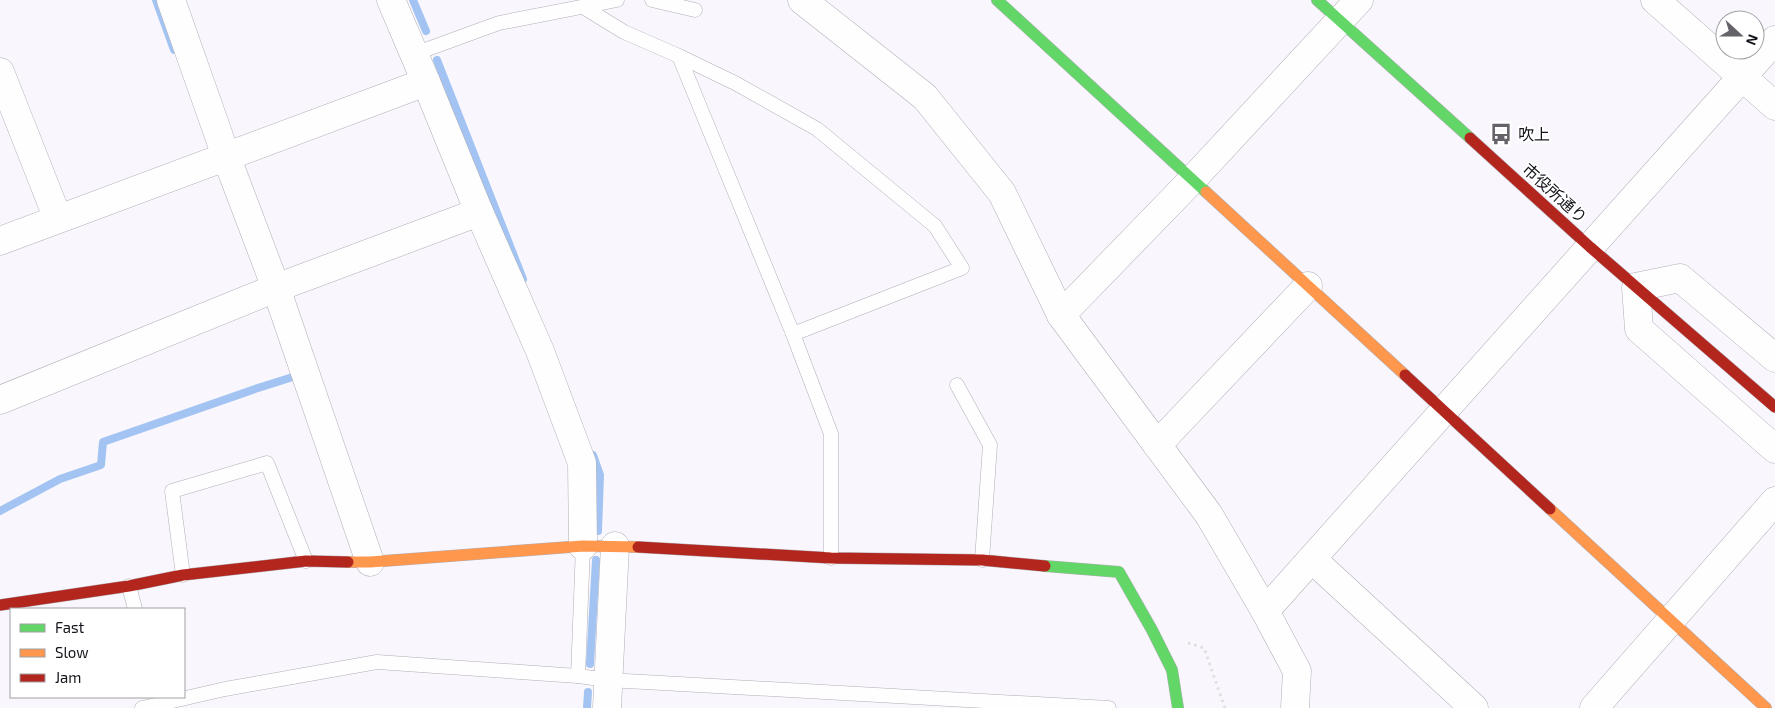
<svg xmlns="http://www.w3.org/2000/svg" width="1775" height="708" viewBox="0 0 1775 708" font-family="'Exo 2','Noto Sans JP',sans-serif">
<rect width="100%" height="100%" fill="#f9f7fd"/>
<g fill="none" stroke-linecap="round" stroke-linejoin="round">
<g stroke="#a3c4f2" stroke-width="8">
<path d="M156 0 174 50"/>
<path d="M413 0 426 31"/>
<path d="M437 60 523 279"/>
<path d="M593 455 600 475 598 531"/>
<path d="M0 511 60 479 101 465 103 442 255 389 296 376 294 372"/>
<path d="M590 664 596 560"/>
<path d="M587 708 588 692"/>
</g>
<g stroke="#b1aeb6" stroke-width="15">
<g id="lane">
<path d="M652 0 695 10"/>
<path d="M585 8 624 32 679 56 735 83 817 129 935 226 962 268 793 334"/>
<path d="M414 54 499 23 617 0"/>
<path d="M679 56 793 334 831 434V558"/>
<path d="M957 385 990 445 982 560"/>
<path d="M183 575 172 491 267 463 306 561"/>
<path d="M129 586 135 609"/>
<path d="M578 676 583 546"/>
<path d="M142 708 225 689 377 662 578 676 608 680 1109 708"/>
</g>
</g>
<g stroke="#b1aeb6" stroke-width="29">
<g id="street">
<path d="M171 0 226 156 276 288 370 562"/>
<path d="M391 0 426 82 479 212 540 351 582 463 583 546"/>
<path d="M802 0 925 97 1002 193 1061 315 1209 515 1265 611 1297 671 1295 708"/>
<path d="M1655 0 1775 106"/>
<path d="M0 72 58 219"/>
<path d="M0 241 426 82"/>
<path d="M1061 315 1192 180 1359 0"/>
<path d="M1775 358 1680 278 1636 287 1639 329 1775 449"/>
<path d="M0 400 276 288 479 212"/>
<path d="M1157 445 1308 286"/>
<path d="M1312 559 1474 708"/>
<path d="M1265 611 1775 40"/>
<path d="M607 708 615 546"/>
<path d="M1594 708 1775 501"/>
</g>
</g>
<g stroke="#b1aeb6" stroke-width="12">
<g id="fast">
<path d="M997 0 1206 192"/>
<path d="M1317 0 1470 138"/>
<path d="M1045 566 1119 572 1152 630 1172 670 1178 708"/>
</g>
</g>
<g stroke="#b1aeb6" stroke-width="12">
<g id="slow">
<path d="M1206 192 1405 375"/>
<path d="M1550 509 1766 708"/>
<path d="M348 562H370L583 546 638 547"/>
</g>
</g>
<g stroke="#b1aeb6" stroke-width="12">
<g id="jam">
<path d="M1470 138 1590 247 1775 407"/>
<path d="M1405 375 1550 509"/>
<path d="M638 547 831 558 982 560 1045 566"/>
<path d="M0 605 129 586 183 575 306 561 348 562"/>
</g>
</g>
<path stroke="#e0dee1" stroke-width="3" stroke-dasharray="2.5 4" stroke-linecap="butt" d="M1188 643 1204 648 1225 708"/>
<use href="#lane" stroke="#fefeff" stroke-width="14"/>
<use href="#street" stroke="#fefeff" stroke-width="28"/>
<use href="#fast" stroke="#63d668" stroke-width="11"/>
<use href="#slow" stroke="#ff974d" stroke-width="11"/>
<use href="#jam" stroke="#b3261e" stroke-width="11"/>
</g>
<defs>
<g id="bus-bare" transform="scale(1.725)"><path d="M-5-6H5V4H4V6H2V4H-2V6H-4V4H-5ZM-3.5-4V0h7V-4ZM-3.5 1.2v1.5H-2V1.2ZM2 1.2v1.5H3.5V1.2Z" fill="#656269" stroke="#fff" stroke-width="2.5" paint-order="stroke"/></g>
</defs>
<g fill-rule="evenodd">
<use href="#bus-bare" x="1501" y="134"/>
</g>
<g text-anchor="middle" stroke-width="4" stroke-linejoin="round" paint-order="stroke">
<g font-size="16" fill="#15121a" stroke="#fff" text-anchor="start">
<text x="1518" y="140">吹上</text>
</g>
<g font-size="16" fill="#15121a" stroke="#fff">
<text transform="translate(1555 193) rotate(42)" y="6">市役所通り</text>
</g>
</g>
<rect x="10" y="608" width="175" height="90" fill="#ffffff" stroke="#a1a0a3"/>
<rect x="20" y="624" width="25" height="8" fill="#63d668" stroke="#a1a0a3"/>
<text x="55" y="633" font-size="15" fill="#15121a">Fast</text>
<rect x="20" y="649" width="25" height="8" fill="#ff974d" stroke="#a1a0a3"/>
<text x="55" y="658" font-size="15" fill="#15121a">Slow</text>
<rect x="20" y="674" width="25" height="8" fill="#b3261e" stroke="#a1a0a3"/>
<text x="55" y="683" font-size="15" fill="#15121a">Jam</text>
<g transform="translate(1740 35) rotate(111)"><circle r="24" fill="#ffffff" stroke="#a1a0a3"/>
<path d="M0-4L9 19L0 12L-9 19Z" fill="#656269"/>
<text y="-8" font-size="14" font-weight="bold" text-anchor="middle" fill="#15121a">N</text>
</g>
</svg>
